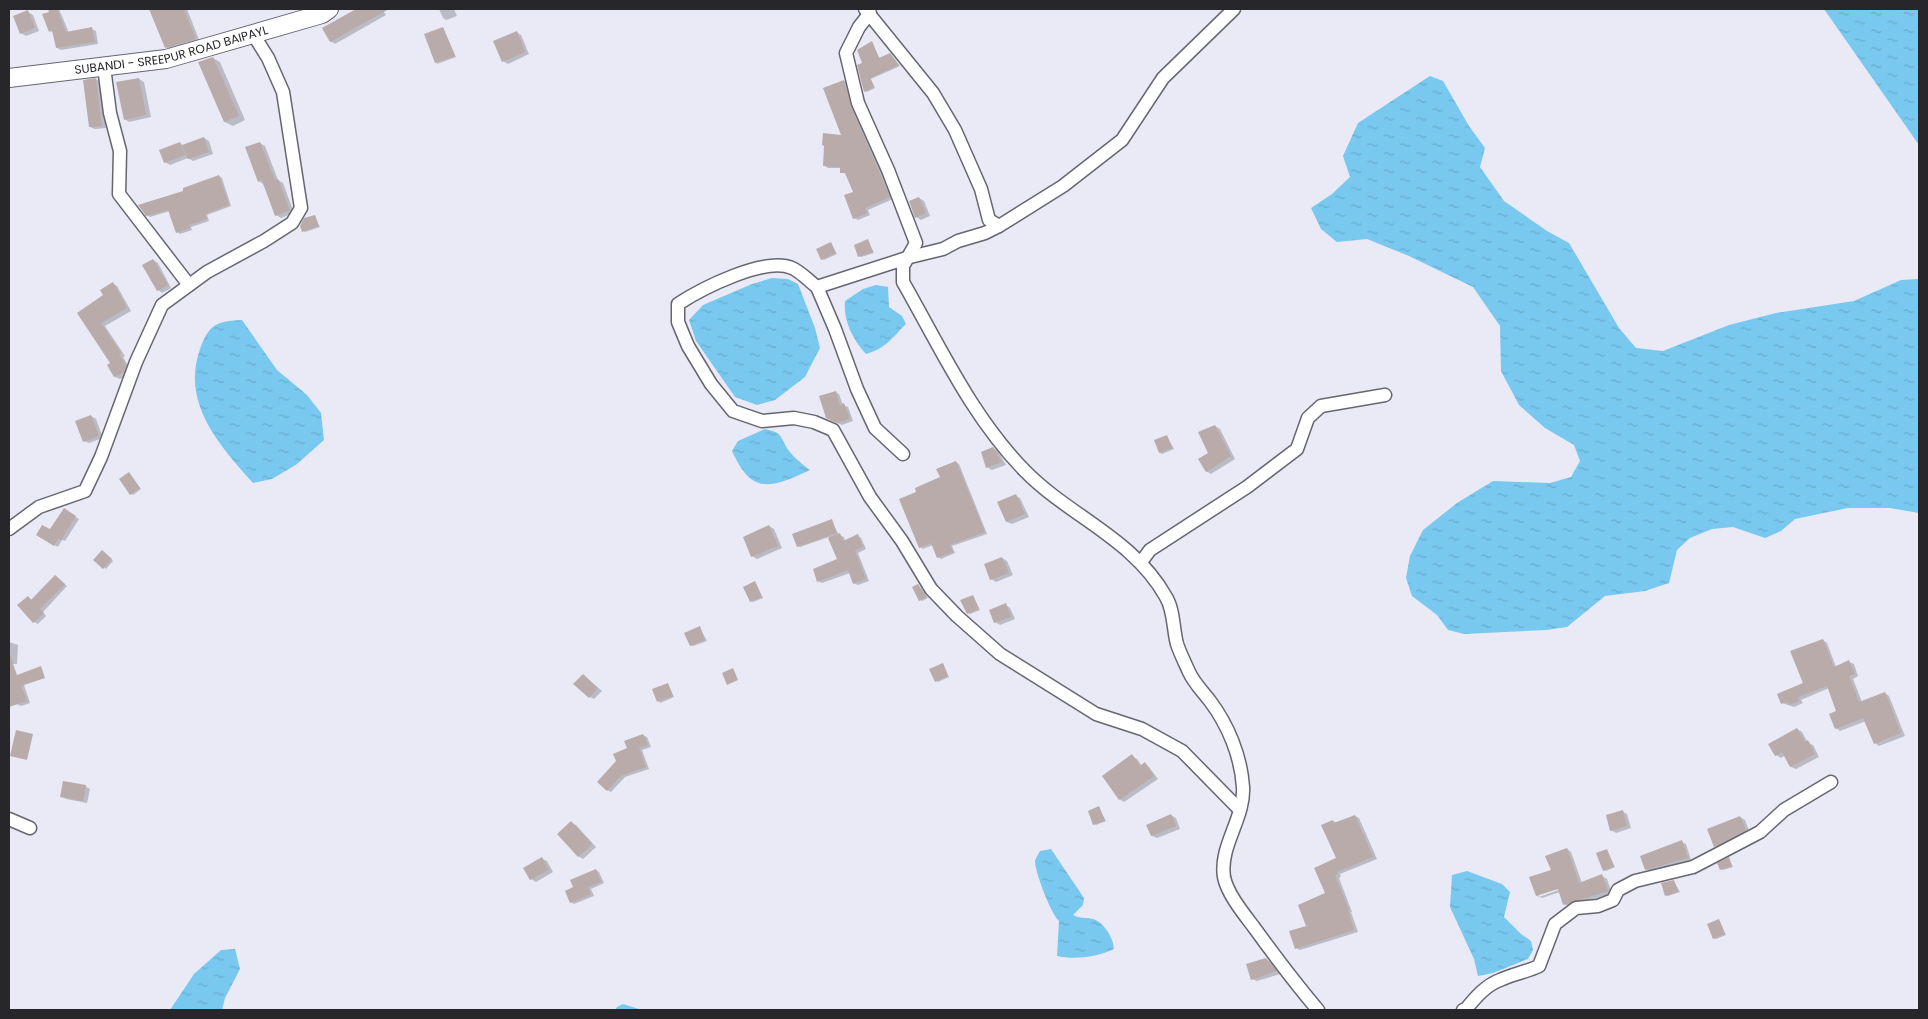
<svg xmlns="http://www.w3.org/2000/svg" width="1928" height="1019" viewBox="0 0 1928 1019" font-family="Poppins,sans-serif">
<defs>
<pattern id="water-ripples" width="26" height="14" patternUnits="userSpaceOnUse" patternTransform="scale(1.25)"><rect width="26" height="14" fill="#79c8ef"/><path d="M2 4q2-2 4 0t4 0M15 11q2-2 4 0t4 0" fill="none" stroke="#69accd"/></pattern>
</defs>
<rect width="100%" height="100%" fill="#e9eaf5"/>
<g fill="url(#water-ripples)">
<path d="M1824 9H1919V145Z"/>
<path d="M1430 76 1443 81 1469 126 1485 148 1480 167 1504 201 1547 231 1569 243 1619 328 1636 348 1663 351 1729 325 1776 313 1854 301 1901 280 1919 279V513L1890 508H1848L1795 519 1781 531 1765 538 1733 527 1712 529 1690 538 1677 550 1669 583 1645 591 1605 596 1567 627 1546 630 1464 634 1448 630 1437 615 1412 596 1406 578 1410 556 1423 530 1457 503 1493 481 1550 483 1571 477 1580 461 1574 445 1545 428 1519 405 1501 371 1500 326 1473 287 1409 256 1367 239 1337 242 1321 229 1311 208 1332 194 1350 177 1343 156 1358 123Z"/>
<path d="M772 278 788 279 798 284 815 328 820 348 805 377 775 400 757 405 735 397 696 341 689 320 703 305 752 284Z"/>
<path d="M876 285 888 287 889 307 902 316 906 324C892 338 885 349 866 354 853 340 843 320 845 301L863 289Z"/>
<path d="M242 320 277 370 307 395 321 413 324 440 297 464 272 479 253 483C219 445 181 403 200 349 209 324 217 321 242 320Z"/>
<path d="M765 429C782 433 779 434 787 448 792 456 802 464 810 470 771 488 752 496 732 451L738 441Z"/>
<path d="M1051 849 1084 898 1083 905 1073 915C1080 919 1086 917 1093 919 1104 922 1114 939 1114 949 1097 957 1075 960 1057 956L1059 921C1051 914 1035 872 1035 861 1036 858 1038 854 1040 851Z"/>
<path d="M1467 871 1502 884 1510 892 1504 917 1521 934 1531 941 1533 950 1528 959 1493 973 1478 976 1474 959 1450 907 1452 875Z"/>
<path d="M235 949 240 969 225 998 222 1010H170L194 974 221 950Z"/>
<path d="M623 1004 642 1010H615L617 1007Z"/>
</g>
<g fill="#0003">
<path d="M49 9H59L69 33 92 29 96 31 98 44 61 50 57 48 54 33 50 31Z"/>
<path d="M150 9H187L200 42 170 50 166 47Z"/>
<path d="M358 9H382L386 15 335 44 330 41 323 29Z"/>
<path d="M439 9H454L457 16 446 20 443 18Z"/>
<path d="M28 12 33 15 39 31 26 36 21 33Z"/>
<path d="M443 28 456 57 437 64 436 62Z"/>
<path d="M516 32 521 35 529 54 508 64 503 61Z"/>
<path d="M872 43 880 59 890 54 900 66 871 79 875 88 867 92 865 91 864 64 858 50Z"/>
<path d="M213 58 220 62 245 120 233 126 225 122 199 62Z"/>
<path d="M96 79 100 82 106 128 95 129 90 127Z"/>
<path d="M139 79 144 82 151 117 129 122 125 119Z"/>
<path d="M844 81 848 83 854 110 893 199 868 210 870 215 858 220 854 218V192L846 174 842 172V168H828L824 165 843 136Z"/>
<path d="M204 138 209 141 213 154 193 161 188 158 170 165 165 162 180 143 184 146Z"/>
<path d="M260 143 265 146 278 180 283 183 294 213 281 218 276 215 263 184 259 181 247 148Z"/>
<path d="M219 176 222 178 231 206 207 215 209 221 191 227 192 230 180 234 177 232 170 211 150 217 147 215 185 191Z"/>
<path d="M919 198 924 201 930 216 921 220 916 217Z"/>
<path d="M314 216 320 227 305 232 303 231Z"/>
<path d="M868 241 874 253 861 257 860 256Z"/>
<path d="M831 244 837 254 824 260 822 259Z"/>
<path d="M153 260 158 263 171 288 162 293 158 290Z"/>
<path d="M113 284 117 286 131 311 105 326 125 356 123 357 130 369 128 375 120 379 115 377 109 365 112 363 78 313 105 296Z"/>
<path d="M835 392 839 394 843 405 848 407 853 421 842 425 831 420Z"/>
<path d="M91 416 96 419 103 438 89 443 84 441Z"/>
<path d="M1215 426 1220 429 1235 459 1211 474 1206 471Z"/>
<path d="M1167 436 1174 449 1162 454 1160 453Z"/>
<path d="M993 448 998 451 1006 465 992 470 987 467Z"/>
<path d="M956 462 959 464 987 534 952 546 955 553 941 559 938 557 933 545 923 549 920 547 918 492 941 478Z"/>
<path d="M129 473 141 489 133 495 131 494Z"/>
<path d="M1016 496 1020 498 1029 517 1012 524 1007 522 999 503Z"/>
<path d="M64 510 79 519 65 541 62 540 58 547 37 535 50 531Z"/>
<path d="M831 521 839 535 844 537 845 541 858 536 861 538 866 549 858 553 869 581 858 585 854 583 850 573 822 583 818 581 838 560 829 537 800 547 798 546Z"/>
<path d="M769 526 774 529 782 548 757 559 752 556Z"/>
<path d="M104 553 113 561 106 569 95 560Z"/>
<path d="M1002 558 1007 561 1013 575 996 582 991 579Z"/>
<path d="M55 576 67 586 43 612 46 616 38 624 34 622 28 597 32 600Z"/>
<path d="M755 582 763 598 753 602 751 601Z"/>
<path d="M918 585 928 598 922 601 920 600Z"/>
<path d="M973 596 980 610 970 614 968 613Z"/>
<path d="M1006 605 1010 608 1015 619 1000 625 995 622Z"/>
<path d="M700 628 707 641 693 646 691 645Z"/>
<path d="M1823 640 1827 643 1836 667 1849 662 1854 664 1858 676 1853 679 1862 702 1885 693 1889 696 1905 736 1879 746 1875 743 1866 721 1840 731 1836 728 1838 712 1829 688 1801 700 1803 703 1794 707 1782 703 1804 684Z"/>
<path d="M9 642 18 645 17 664H9Z"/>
<path d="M943 664 949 677 938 682 936 681Z"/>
<path d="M583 675 602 691 594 699 590 697Z"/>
<path d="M18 677 22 679 30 703 21 706 17 704 9 681Z"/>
<path d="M668 684 674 697 660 703 654 690Z"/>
<path d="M1797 729 1802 732 1808 743 1813 745 1819 757 1796 769 1791 767 1785 755 1781 758 1776 755Z"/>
<path d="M643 735 647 737 651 747 642 750 649 769 625 777 611 792 607 790 617 762Z"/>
<path d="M1132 756 1137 759 1142 766 1145 764 1149 767 1158 779 1124 802 1119 799Z"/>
<path d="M85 786 90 789 87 803 66 799 61 796Z"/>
<path d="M1099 808 1106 821 1096 825 1094 824Z"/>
<path d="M1623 812 1627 814 1631 828 1616 833 1611 830Z"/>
<path d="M1171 815 1176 818 1180 829 1157 838 1152 836 1148 825Z"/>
<path d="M1355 816 1359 818 1377 859 1340 874 1341 876 1339 878 1352 912H1351L1358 932 1300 950 1296 948 1327 894 1338 859 1333 821 1337 823Z"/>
<path d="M1740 817 1745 820 1750 833 1720 849 1715 846Z"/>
<path d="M571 823 576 825 596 847 583 859 578 856Z"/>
<path d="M1682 842 1686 844 1691 860 1650 872 1646 869Z"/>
<path d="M1567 849 1571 852 1582 883 1602 876 1607 879 1612 893 1569 907 1564 904 1560 892 1542 898 1539 897 1564 888 1563 886 1539 894V897L1537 896Z"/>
<path d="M1607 850 1615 867 1606 871 1604 870Z"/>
<path d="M542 859 547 861 553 872 536 882 531 879Z"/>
<path d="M1729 859 1733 867 1723 870 1721 869Z"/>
<path d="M596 870 599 872 604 883 591 889 594 896 574 904 571 902 575 888Z"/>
<path d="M1674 881 1680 892 1668 896 1666 895Z"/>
<path d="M1719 920 1726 935 1716 939 1714 938Z"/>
<path d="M1266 959 1271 962 1280 974 1257 981 1252 979Z"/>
</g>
<g fill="#b8abaa">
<path d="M48 9H57L66 32 92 27 95 42 56 48 52 30 49 32 42 14 49 12Z"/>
<path d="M149 9H184L196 39 165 48Z"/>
<path d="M356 9H389L330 42 322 28Z"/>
<path d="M28 10 35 28 20 34 13 16Z"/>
<path d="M443 27 455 56 435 63 424 34Z"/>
<path d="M517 31 525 52 502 62 493 41Z"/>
<path d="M872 41 879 58 890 53 899 65 870 78 874 87 864 92 857 65 862 63 857 50Z"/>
<path d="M213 57 239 116 224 122 198 62Z"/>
<path d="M96 78 102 126 89 127 83 80Z"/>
<path d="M139 78 146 115 124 120 116 82Z"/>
<path d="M844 80 851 106 890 197 865 208 867 213 853 219 844 195 853 192 845 173H840V167L823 166 824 146 822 145 823 133 841 135 823 88Z"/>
<path d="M204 137 209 152 188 159 182 145Z"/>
<path d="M180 142 185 155 164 163 159 150Z"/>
<path d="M260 142 275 180 278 179 290 210 275 216 262 180 258 182 245 147Z"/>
<path d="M219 175 229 205 205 214 207 219 189 225 190 228 176 233 168 210 146 216 138 205 183 191V188Z"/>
<path d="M919 197 926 213 915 218 909 201Z"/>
<path d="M315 215 319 226 302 232 300 226 304 218Z"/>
<path d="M868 239 873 252 858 257 854 245Z"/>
<path d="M831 242 836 253 821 260 816 249Z"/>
<path d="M153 259 168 285 157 291 142 265Z"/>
<path d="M113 282 127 308 101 323 121 353 119 354 126 365 124 372 114 377 107 365 110 363 77 313 103 295 100 290Z"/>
<path d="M836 391 840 405 844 403 850 419 837 423 826 418 819 396Z"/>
<path d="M91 415 99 436 83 442 75 421Z"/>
<path d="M1215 425 1231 456 1206 472 1198 459 1208 453 1198 432Z"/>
<path d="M1167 435 1172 448 1159 453 1154 440Z"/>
<path d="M993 447 1002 462 986 468 981 452Z"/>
<path d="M956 461 985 532 950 545 953 552 937 558 931 543 919 548 899 499 916 492 915 488 940 477 936 469Z"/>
<path d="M129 472 140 488 130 495 119 479Z"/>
<path d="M1016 494 1025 514 1006 522 997 502Z"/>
<path d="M64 508 76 516 61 540 58 538 54 546 36 535 42 525 50 529Z"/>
<path d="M832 519 837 533 797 547 792 534Z"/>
<path d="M769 525 778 546 751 557 743 537Z"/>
<path d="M840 533 843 541 858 534 863 547 855 551 866 579 853 584 848 570 817 582 813 569 837 559 828 538Z"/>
<path d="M102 550 112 559 103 569 93 560Z"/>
<path d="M1002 557 1009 573 990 580 984 564Z"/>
<path d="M55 575 65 584 40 609 44 613 33 623 17 605 28 596 31 600Z"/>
<path d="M755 581 762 597 750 602 743 587Z"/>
<path d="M918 584 927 597 919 601 912 587Z"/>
<path d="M973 595 979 609 967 614 960 600Z"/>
<path d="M1006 603 1011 617 994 623 989 610Z"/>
<path d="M700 626 705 640 690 646 684 633Z"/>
<path d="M1823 639 1834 667 1849 660 1855 674 1849 676 1859 702 1885 692 1901 733 1874 744 1863 718 1835 729 1829 714 1836 711 1827 686 1798 697 1799 701 1789 705 1787 702 1781 704 1777 694 1803 683 1790 651Z"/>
<path d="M10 655 17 675 41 666 45 678 21 686 27 701 9 707V656Z"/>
<path d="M943 663 948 676 935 682 929 669Z"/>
<path d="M733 668 738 680 727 685 722 673Z"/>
<path d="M583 674 598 688 589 698 573 684Z"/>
<path d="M668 683 673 696 657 702 652 689Z"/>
<path d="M1797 728 1805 742 1808 740 1815 754 1790 767 1782 752 1775 756 1768 744Z"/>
<path d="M16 730 33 734 27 760 10 756Z"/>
<path d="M643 734 648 745 639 748 646 767 621 776 607 791 597 782 616 761 613 754 627 748 624 741Z"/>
<path d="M1132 754 1140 766 1145 762 1154 776 1119 800 1102 776Z"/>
<path d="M63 781 86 785 83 801 60 797Z"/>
<path d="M1099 806 1105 821 1093 825 1088 811Z"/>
<path d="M1623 810 1627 826 1610 831 1606 815Z"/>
<path d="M1171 814 1176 826 1151 836 1146 825Z"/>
<path d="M1355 815 1373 857 1337 872 1338 874 1335 875 1349 910H1348L1354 930 1295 949 1289 931 1306 926 1298 905 1325 893 1314 868 1336 858 1321 825 1333 820 1334 823Z"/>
<path d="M1740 816 1746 830 1714 847 1707 829Z"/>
<path d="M571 821 592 844 578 857 557 834Z"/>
<path d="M1682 840 1688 858 1645 870 1640 856Z"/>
<path d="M1567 848 1579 883 1602 874 1608 891 1563 905 1558 889 1536 896 1529 877 1551 870 1545 856Z"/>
<path d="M1607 849 1614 867 1603 871 1596 853Z"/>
<path d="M542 857 549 870 530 880 523 868Z"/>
<path d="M1729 857 1732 866 1720 870 1717 863Z"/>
<path d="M596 869 601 882 588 887 591 894 570 903 565 891 573 887 570 880Z"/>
<path d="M1674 880 1678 892 1665 896 1661 883Z"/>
<path d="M1719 919 1725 934 1713 939 1707 924Z"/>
<path d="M1266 958 1277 971 1251 980 1246 964Z"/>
</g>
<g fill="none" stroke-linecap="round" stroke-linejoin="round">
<g stroke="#65666f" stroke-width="15">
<g id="street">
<path d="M865 9 933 93 955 130 981 189 989 220 999 226 1063 186 1122 140 1163 78 1234 9"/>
<path d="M870 13 859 27 846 53 858 103 888 170 916 243 903 266V282C940 347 972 417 1025 471 1069 516 1134 539 1166 597 1174 610 1173 629 1177 644 1180 653 1185 663 1189 672 1194 683 1203 692 1210 701 1228 725 1241 756 1243 787 1245 818 1219 846 1224 877 1227 893 1243 913 1253 926 1274 955 1295 983 1318 1010"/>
<path d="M104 67 110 113 120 151 119 194 189 285"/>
<path d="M999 226 985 233 958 241 943 249 910 257 817 287C809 281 801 272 792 268 765 256 701 289 678 304V322L688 346 711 384 733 411 762 421 794 418 814 422 833 430 870 497 902 541 931 589 957 616 1000 654 1096 714 1142 729 1182 751 1239 809"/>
<path d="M817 287 835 329 857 389 875 428 903 454"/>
<path d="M9 529 39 507 85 491 101 457 136 362 162 305 207 272 264 241 292 223 301 208 283 92 268 58 253 34"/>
<path d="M1141 562 1150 550 1247 487 1297 449 1308 418 1321 406 1385 395"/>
<path d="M9 819 30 828"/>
<path d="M1463 1010 1466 1009C1475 998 1486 985 1500 980 1513 974 1526 972 1539 966L1555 924 1576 908 1598 906 1613 900 1618 890 1635 881 1693 867 1760 832 1784 810 1831 782"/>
</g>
</g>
<g stroke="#65666f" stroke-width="20">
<g id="secondary">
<path id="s1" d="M9 78 166 59 322 14 329 9"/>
</g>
</g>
<use href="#street" stroke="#fff" stroke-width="12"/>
<use href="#secondary" stroke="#fff" stroke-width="18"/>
</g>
<g text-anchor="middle" stroke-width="4" stroke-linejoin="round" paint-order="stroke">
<g font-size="12" fill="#27272b" stroke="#fff">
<text dy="4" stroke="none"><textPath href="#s1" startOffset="165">SUBANDI - SREEPUR ROAD BAIPAYL</textPath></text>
</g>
</g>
<rect width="1928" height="1019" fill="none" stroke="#27272b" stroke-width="20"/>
</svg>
